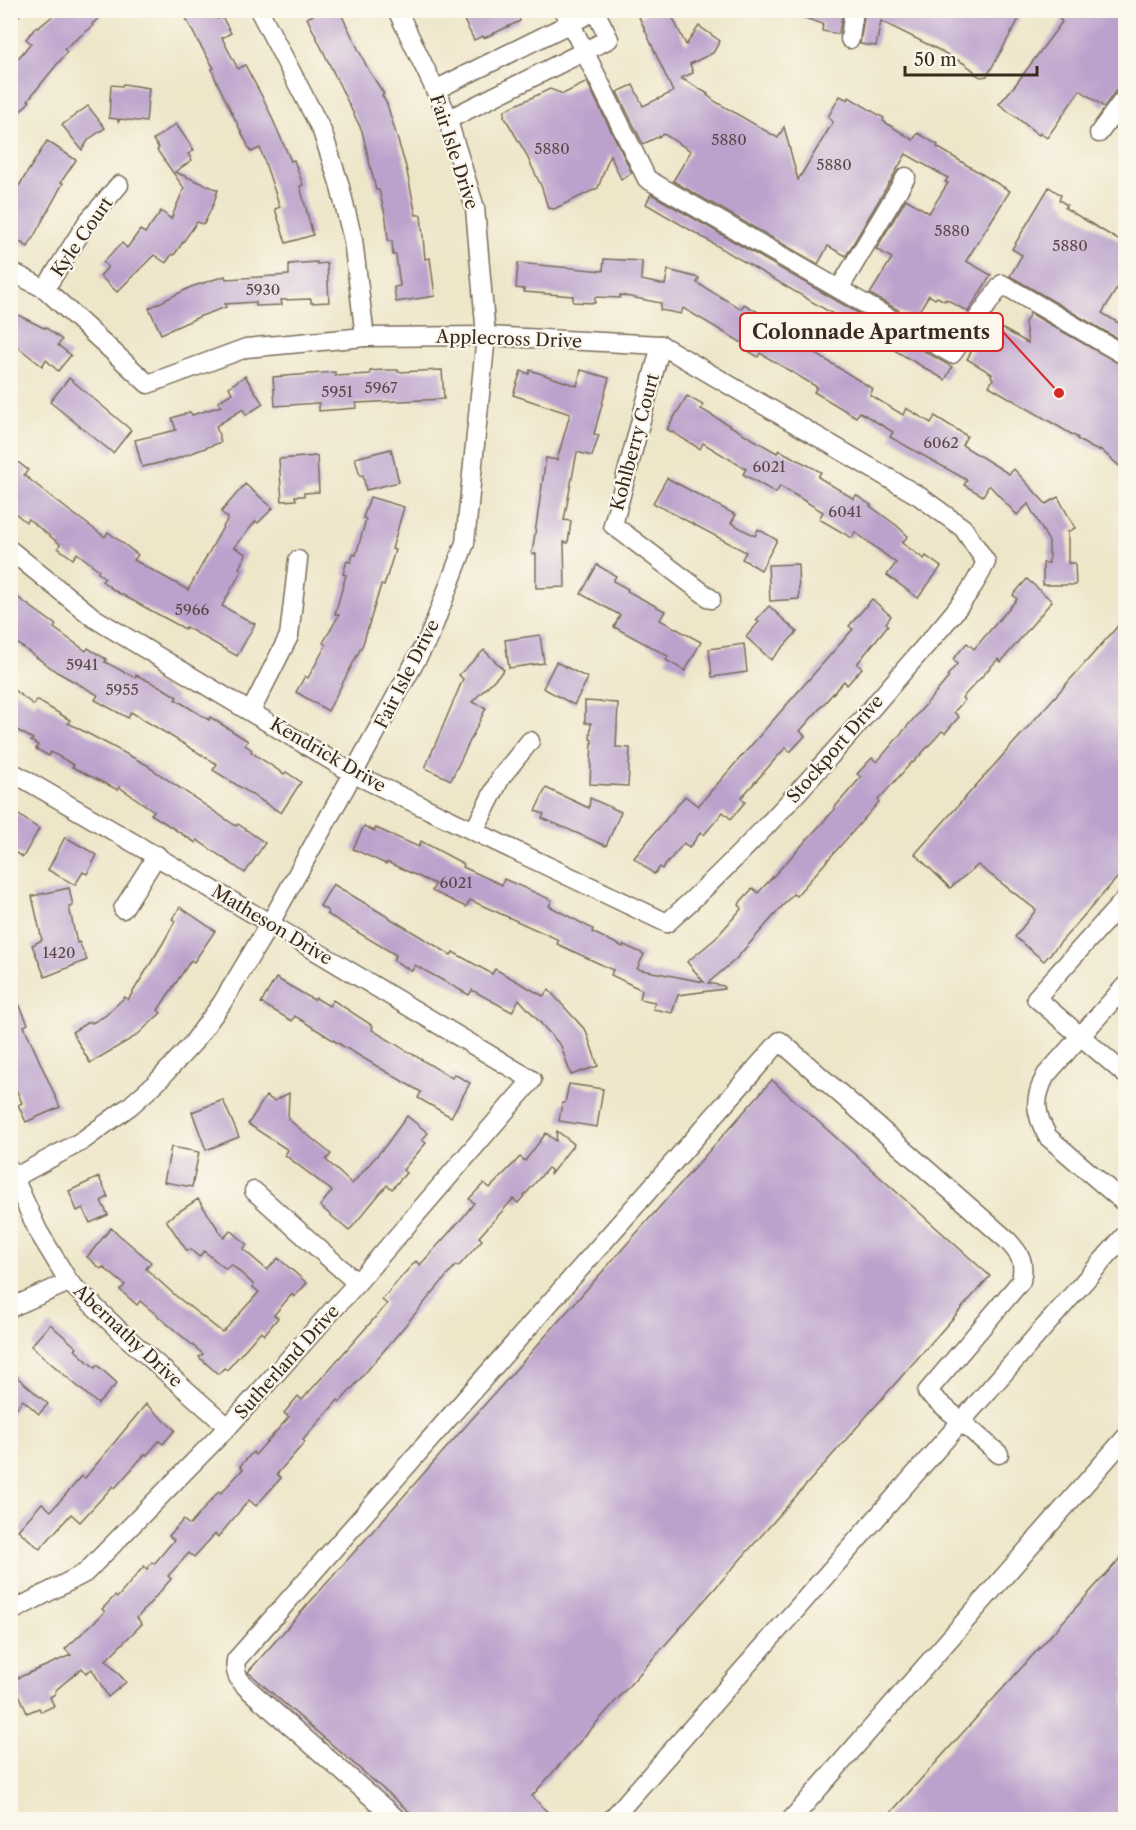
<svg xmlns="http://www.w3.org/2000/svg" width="1136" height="1830" viewBox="0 0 1136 1830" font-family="'Libre Caslon Text',serif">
<rect width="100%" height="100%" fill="#fbf7ec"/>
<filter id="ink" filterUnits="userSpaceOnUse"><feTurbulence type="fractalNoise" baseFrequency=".0167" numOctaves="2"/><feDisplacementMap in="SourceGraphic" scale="12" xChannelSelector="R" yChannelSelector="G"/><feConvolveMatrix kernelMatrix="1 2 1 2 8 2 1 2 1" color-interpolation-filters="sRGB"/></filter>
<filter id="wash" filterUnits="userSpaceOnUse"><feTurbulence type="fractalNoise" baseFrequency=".008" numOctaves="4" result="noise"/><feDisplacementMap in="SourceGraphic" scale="24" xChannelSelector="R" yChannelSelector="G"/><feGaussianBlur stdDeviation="1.35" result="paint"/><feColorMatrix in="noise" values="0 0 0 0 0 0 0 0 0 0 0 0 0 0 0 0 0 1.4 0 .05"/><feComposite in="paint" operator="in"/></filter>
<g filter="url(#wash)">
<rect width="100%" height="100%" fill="#eee6c9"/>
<g id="blocks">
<g fill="#bba2cc">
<path d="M60 10H109L92 24 93 26 64 49 67 52 28 100 30 101 10 122V68L31 43 26 39 36 27 38 28Z"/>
<path d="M182 10H213L217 19 222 17 231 33 222 38 238 69 245 65 265 102 291 161 294 160 303 185 300 186 313 235 286 243 275 209 280 207 260 148 251 152 215 78 212 69 214 68 197 40Z"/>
<path d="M310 10H339L369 71 384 94 382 95 387 104 406 167 416 215H421L425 259 430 258 435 296 396 302 394 287 400 286 396 255H393L392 241H388L386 218 379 190H376L362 131 307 18 313 15Z"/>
<path d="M476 10H516L520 21 484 38 483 36 474 40 463 18Z"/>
<path d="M644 10H669L686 45 699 26 720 41 713 53 690 64 693 73 681 78 708 94 707 95 716 102 778 138 784 127 798 180 833 122 828 117 840 96 848 100 849 97 884 118 883 121 913 140 918 133 938 145 937 147 1010 191 966 261 991 275 968 312 946 299 945 301 937 297 935 299 929 295 914 319 870 294 892 258 876 249 906 199 929 213 948 183 945 182 948 178 906 154 846 256 828 246 818 264 673 181 691 151 664 134 643 144 617 92 633 85 643 106 673 92 639 17 646 14Z"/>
<path d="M791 10H843L839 34 822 31 823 24 790 13Z"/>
<path d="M865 10H1024L987 76 981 77 973 73 974 71 965 64 935 48 881 21 876 46 860 44Z"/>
<path d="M1068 10H1125V85L1117 89 1104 107 1080 90 1047 138 1040 133 1039 135 999 104 1016 84 1062 22 1060 20Z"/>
<path d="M587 82 632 173 621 179 610 155 598 188 554 209 548 208 542 188 525 152 504 116 505 110 550 89 563 94Z"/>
<path d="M123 84 149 88 146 122 120 119 118 123V119L109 118 111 85 122 86Z"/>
<path d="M88 106 105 128 89 139 82 150 62 125Z"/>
<path d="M176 124 194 150 188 154 192 160 175 172 218 190 213 205 204 224 197 222 174 255 172 254 166 263 154 255 117 292 100 276 108 267 103 262 122 243 127 248 140 230 145 233 161 211 171 219 184 188 157 150 159 148 153 140Z"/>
<path d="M47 141 76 160 61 182 63 183 28 247 15 239 18 234 10 230V200Z"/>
<path d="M1049 187 1061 195 1059 200 1067 205 1065 208 1125 244V275L1102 313 1125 327V343L1010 276 1022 255 1012 249Z"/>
<path d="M651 194 952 367 945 380 646 204Z"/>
<path d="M604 259 642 261 641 280 665 285 668 270 699 278 697 283 741 309 744 304 777 323 774 328 873 389 870 395 903 415 906 408 931 423 935 416 967 436 962 445 1009 474 1014 469 1046 504 1058 497 1075 528 1068 532V563H1075L1076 585H1043V563H1049V542L1028 504 1017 515 989 485 983 496 964 485 967 480 890 437 893 432 860 412 856 417 814 392 817 387 760 353 758 357 742 347 744 344 683 308 681 314 660 310 661 303 620 295V298L595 297V303L573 302V296L524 292V289L516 288 518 263 603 271Z"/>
<path d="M317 262V264L327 263 329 302 311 303V299L281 300 282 305 256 306V302L225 304 226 307 201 316 161 334 149 308 191 287 225 276 226 279 289 275V264Z"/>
<path d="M10 311 44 328 45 327 62 340 58 345 71 355 58 371 46 360 42 366 10 341Z"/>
<path d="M1030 313 1125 367V471L1100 449 1099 451 1090 447 1077 439 1078 438 989 386 993 379 991 376 992 374 967 359 989 321 1028 343 1025 323Z"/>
<path d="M383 370H398V372L442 370 444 399 356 403 357 408 319 411V403L275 406 273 377 335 372V376L370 374V371Z"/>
<path d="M530 370 577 386 581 370 609 378 594 434 599 435 592 456 577 452 564 520 571 521 568 543 564 542 565 587 536 588V554H532L546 458 557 460 570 414 513 395 521 371 529 374Z"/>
<path d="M245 376 263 404 246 415 243 409 216 426 221 442 176 459 142 467 135 440 176 430 172 418 190 412 192 415 221 406 218 402 232 393 229 387Z"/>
<path d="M69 378 131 430 113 453 50 402Z"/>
<path d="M687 396 703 405 701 409 777 453 779 450 821 472 818 477 854 499 856 495 871 505 870 506 896 525 908 536 902 543 924 559 926 556 941 567 918 598 887 575 896 563 855 532 852 538 819 519 823 512 780 486 776 493 743 474 746 469 703 443 700 449 667 429Z"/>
<path d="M391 449 399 482 366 490 363 475 360 476 355 458Z"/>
<path d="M10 456 28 470 24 475 67 509 105 537 108 532 138 555 134 560 188 590 228 518 221 512 245 484 273 508 258 523 256 521 234 547 246 554 239 568 242 570 222 606 255 624 237 656 186 627 185 629 115 591 102 581 105 578 97 572 99 570 77 553 73 559 58 548 60 544 28 519 26 522 10 509Z"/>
<path d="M317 456 319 492 304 493V496H295L296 500 282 501 279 459Z"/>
<path d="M667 478 736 515 731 523 755 536 758 529 777 540 761 570 742 559 746 552 653 503Z"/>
<path d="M370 497 404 507 392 549 395 550 384 586 381 585 363 644 328 711 296 692 305 676 308 678 326 645 323 643 339 615 335 614 346 575 343 574 347 561 351 562 353 554 356 555 366 519 363 518Z"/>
<path d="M798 564 799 599 770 601 768 565Z"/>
<path d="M597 565 616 576 613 581 628 589 627 591 665 611 660 620 701 642 685 671 666 660 668 656 614 627 620 615 581 594Z"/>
<path d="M1027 579 1052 601 1001 662 998 659 962 698 965 700 954 712 959 717 945 733 942 731 913 763 912 762 878 800 879 802 796 896 793 894 735 960 708 983 724 986V989L678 995 672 1013 653 1009 655 1002 640 999 642 990 611 975 613 970 557 944 559 940 470 900 466 907 432 891 435 884 387 862 386 864 353 849 364 826 374 831 376 828 419 847 421 841 464 864 463 867 502 885 504 879 552 900 549 906 593 929 592 932 623 947 624 945 644 954 637 969 704 982 687 962 715 939 742 908 739 905 741 901 753 888 758 893 835 809 834 808 861 777 857 774 872 758 877 762 949 677 947 676 957 664 953 659 967 643 974 649 1017 599 1013 595Z"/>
<path d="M10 592 56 625 54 628 86 651 88 648 106 659 105 662 135 678 136 675 161 687 177 697 175 699 209 720 210 717 248 741 245 745 252 750 251 752 284 774 286 772 301 782 281 813 213 770 217 764 131 712 128 718 95 700 98 695 57 672 10 638Z"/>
<path d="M872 599 891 616 886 623 888 625 857 664 862 668 847 685 844 681 800 731 805 736 790 752 786 747 741 798 745 802 731 819 723 812 704 835 701 832 689 848 684 843 662 869 660 867 654 874 634 858 685 796 698 806 853 629 849 626Z"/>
<path d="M769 606 797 632 771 660 746 637 759 622 756 620Z"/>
<path d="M1125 618V869L1044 961 1015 937 1036 910 978 865 950 888 915 854Z"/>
<path d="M540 635 544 663 509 668 505 640Z"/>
<path d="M744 644 747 672 712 677 709 649Z"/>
<path d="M484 650 504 670 472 702 486 708 451 780 425 768 463 679 459 675Z"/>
<path d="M556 662 588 678 574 705 543 688Z"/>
<path d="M10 687 34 705 37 700 70 720 68 723 149 766V767L236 826 238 824 265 843 245 873 197 840 196 843 151 814 154 811 119 787 118 790 72 767 74 765 51 752 49 756 36 749 38 745 31 741 33 739 10 726Z"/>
<path d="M585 701 618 703 616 747 630 748 628 786 590 784 592 740 590 739 591 723H585Z"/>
<path d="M546 788 589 808 590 798 621 812 606 846 542 818 544 814 535 811Z"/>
<path d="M10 809 39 829 23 857 10 850Z"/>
<path d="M65 837 97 855 87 874 83 872 75 885 48 870Z"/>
<path d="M333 884 451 955 453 952 492 974 495 969 543 996 549 990 586 1031 598 1066 571 1075 561 1046 519 999 512 1012 472 990 469 995 415 965 412 971 393 960 396 955 327 914 328 911 320 906Z"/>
<path d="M69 888 73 906 69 907 77 943 79 942 87 960 45 977 32 945 42 940 32 896Z"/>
<path d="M180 907 215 931 194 962 191 960 158 1010 161 1013 136 1036 90 1063 72 1032 90 1021 92 1023 105 1016 125 997 128 1000 163 943 175 921 172 919Z"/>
<path d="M276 978 314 1000 316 998 329 1006 333 1000 373 1026 372 1030 452 1078 454 1074 470 1083 451 1117 418 1098 421 1092 341 1045 295 1016 292 1021 261 1003Z"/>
<path d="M10 984 28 1024 24 1026 60 1107 26 1122 18 1105 22 1103 10 1075Z"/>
<path d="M772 1080 990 1276 532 1796 555 1820H419L248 1672Z"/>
<path d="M569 1084 603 1089 597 1127 559 1121 562 1103H565Z"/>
<path d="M289 1093 288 1119 331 1154 326 1160 352 1184 386 1145 407 1116 428 1133 422 1140 426 1143 403 1170 406 1173 392 1189 387 1185 349 1231 320 1206 332 1191 285 1155 288 1150 248 1124 266 1096 274 1101Z"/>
<path d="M223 1100 239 1137 206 1150 192 1112Z"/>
<path d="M557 1131 574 1144 550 1175 551 1170 548 1168 518 1203 513 1199 479 1237 482 1240 458 1267 456 1265 355 1385 340 1402 338 1400 303 1440 305 1442 277 1474 281 1478 256 1506 249 1500 218 1537 215 1534 194 1557 189 1553 168 1576 171 1579 137 1618 142 1624 106 1660 126 1682 108 1697 92 1669 86 1673 82 1668 56 1690 55 1694 50 1697 54 1706 41 1712 39 1708 27 1713 13 1680 71 1655 65 1649 105 1612 102 1609 115 1596 117 1598 144 1566 147 1569 152 1562 154 1564 174 1540 169 1536 183 1520 190 1525 219 1491 221 1493 243 1469 240 1466 253 1452 255 1455 289 1417 284 1413 298 1396 302 1400 387 1304 382 1300 401 1277 416 1261 420 1265 464 1216 474 1203 469 1199 484 1183 490 1188 520 1157 525 1161 546 1133 556 1141Z"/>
<path d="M171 1147 199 1152 192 1187 164 1182Z"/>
<path d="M99 1177 108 1197 101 1201 108 1215 90 1223 83 1208 77 1211 69 1191Z"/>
<path d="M198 1199 224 1238 231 1230 247 1245 243 1249 267 1270 278 1258 307 1283 294 1297 292 1294 274 1315 278 1318 264 1335 261 1331 227 1370 224 1368 218 1374 199 1357 203 1354 140 1301 137 1305 120 1290 125 1285 103 1267 101 1269 87 1257 111 1228 151 1262 146 1269 176 1296 222 1332 224 1331 259 1292 253 1287 254 1285 231 1264 226 1269 204 1251 199 1257 190 1249 187 1251 166 1220Z"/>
<path d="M50 1324 77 1348 75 1350 95 1368 97 1365 117 1383 98 1404 31 1346Z"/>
<path d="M10 1371 48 1404 39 1414 23 1400 10 1415Z"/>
<path d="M146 1404 175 1430 163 1444 159 1441 147 1455 145 1454 115 1488 113 1486 80 1522 71 1514 40 1549 18 1530 42 1503 51 1511 82 1476 85 1478Z"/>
<path d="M1125 1553V1820H884Z"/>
</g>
</g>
</g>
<g filter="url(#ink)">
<use href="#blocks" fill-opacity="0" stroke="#7a6c5a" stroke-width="1.5"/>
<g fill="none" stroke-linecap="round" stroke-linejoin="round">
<g stroke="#7a6c5a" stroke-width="21">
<g id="minor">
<path d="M259 10 322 131 339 183 353 240 365 337"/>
<path d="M564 10 647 179 952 354 1002 284 1126 356"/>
<path d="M10 11 11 10"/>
<path d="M850 39 854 10"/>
<path d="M435 90 595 11 609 39 447 120"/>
<path d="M1099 133 1126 96"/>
<path d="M10 271 45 289 148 384 246 348 365 337 486 336 661 345 919 496 963 528 986 562C967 604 930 639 901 674 827 761 753 846 667 923L354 774 94 618 10 550"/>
<path d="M45 289 88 221 119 185"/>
<path d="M839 289 906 177"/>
<path d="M661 345 613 525 711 599"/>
<path d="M251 711 289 636 298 560"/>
<path d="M10 771C186 872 358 977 532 1080L357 1283 228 1427 85 1573 12 1611"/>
<path d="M474 831 501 777 530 741"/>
<path d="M1126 898 1036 998 1126 1075"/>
<path d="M123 909 157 855"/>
<path d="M1126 985 1046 1075C1033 1099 1035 1114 1048 1137L1126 1204"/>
<path d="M10 1169 38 1231 69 1282 125 1336 228 1427"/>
<path d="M10 1180 82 1141 130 1106 158 1081 193 1043 222 1003 269 925 430 635 465 543 486 336 475 208 444 108 397 10"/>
<path d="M254 1191 357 1283"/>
<path d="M10 1308 69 1282"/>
<path d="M398 1820 247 1688C238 1679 234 1673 236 1660L780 1041 1007 1240C1021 1255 1025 1261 1021 1281L927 1392 999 1454"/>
<path d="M611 1820 1126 1234"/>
<path d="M791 1820 1126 1437"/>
</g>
</g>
<use href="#minor" stroke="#fff" stroke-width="18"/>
</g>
</g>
<g text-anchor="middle" stroke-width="4.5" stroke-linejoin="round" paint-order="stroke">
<g font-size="15" fill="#5b484a">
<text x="729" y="145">5880</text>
<text x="552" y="154">5880</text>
<text x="834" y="170">5880</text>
<text x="952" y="236">5880</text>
<text x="1070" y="251">5880</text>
<text x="263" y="295">5930</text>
<text x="381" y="393">5967</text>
<text x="337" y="397">5951</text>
<text x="941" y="448">6062</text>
<text x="769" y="472">6021</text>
<text x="845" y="517">6041</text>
<text x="192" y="615">5966</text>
<text x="82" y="670">5941</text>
<text x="122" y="695">5955</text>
<text x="456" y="888">6021</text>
<text x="59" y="958">1420</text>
</g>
<g font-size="18" fill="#3b2a1e" stroke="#fbf7ec">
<text transform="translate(454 152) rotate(72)" y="6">Fair Isle Drive</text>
<text transform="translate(82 237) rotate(-55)" y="6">Kyle Court</text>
<text transform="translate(509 339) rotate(2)" y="6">Applecross Drive</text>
<text transform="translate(635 442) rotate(-75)" y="6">Kohlberry Court</text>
<text transform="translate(407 674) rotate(-63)" y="6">Fair Isle Drive</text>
<text transform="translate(835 749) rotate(-49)" y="6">Stockport Drive</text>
<text transform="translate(328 755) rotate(30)" y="6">Kendrick Drive</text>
<text transform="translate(272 925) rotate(31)" y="6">Matheson Drive</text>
<text transform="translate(128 1336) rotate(43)" y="6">Abernathy Drive</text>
<text transform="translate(287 1362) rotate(-48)" y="6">Sutherland Drive</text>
</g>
</g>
<path fill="none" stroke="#d62828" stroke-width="2" d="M1059 393L1003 332"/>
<circle fill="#d62828" stroke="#fbf7ec" stroke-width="2" cx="1059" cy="393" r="6"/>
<rect fill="#fbf7ec" stroke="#d62828" stroke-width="2" x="740" y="313" width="263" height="38" rx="6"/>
<g font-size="20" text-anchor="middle" font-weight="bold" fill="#3b2a1e">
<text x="871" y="339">Colonnade Apartments</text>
</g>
<rect width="1136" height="1830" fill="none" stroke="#fbf7ec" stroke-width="36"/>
<path d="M905 66v9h132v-9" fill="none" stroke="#3b2a1e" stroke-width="3"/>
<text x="914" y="66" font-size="18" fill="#3b2a1e" stroke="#fbf7ec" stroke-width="4.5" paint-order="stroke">50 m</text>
</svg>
